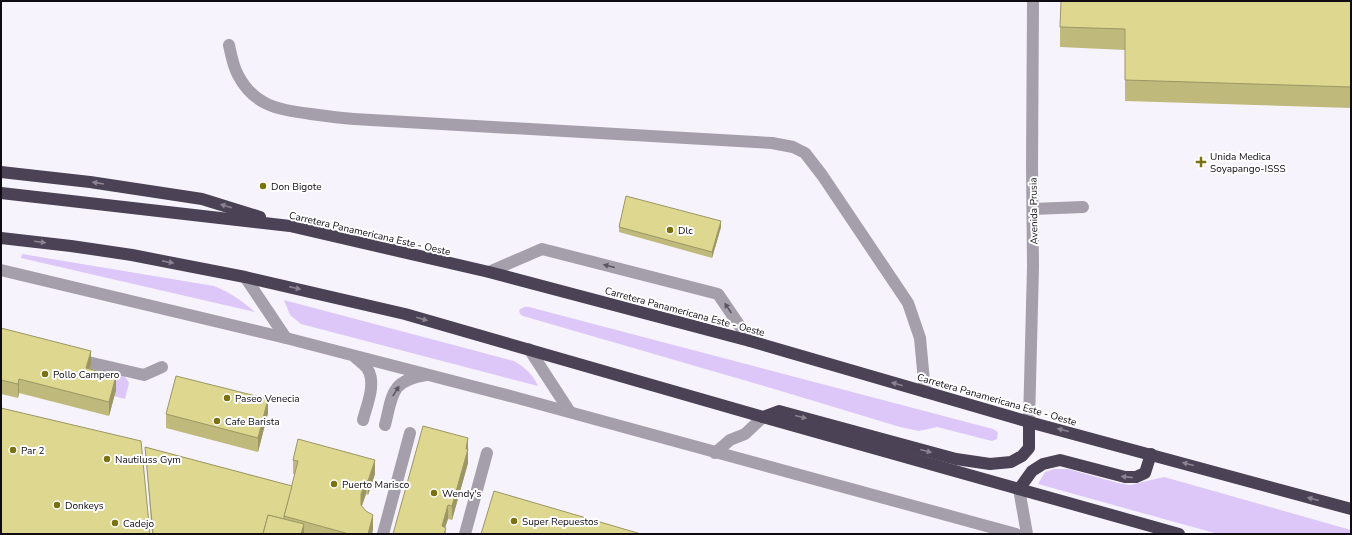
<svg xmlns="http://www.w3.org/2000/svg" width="1352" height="535" viewBox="0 0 1352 535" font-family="'Nunito Sans',sans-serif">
<rect width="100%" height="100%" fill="#f7f3fd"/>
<g fill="#dcc7f8">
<path d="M22 254 214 286C230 292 242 301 255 312L21 258Z"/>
<path d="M284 300 514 361C524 367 533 374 538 386L301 324 290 315Z"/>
<path d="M524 307H529L993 429 998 432 997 439 992 441 937 427 919 431 900 427 771 388 523 316 520 314 519 310Z"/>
<path d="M91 365 124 375 129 383 125 399 114 396 86 382Z"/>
<path d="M1054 469H1068L1118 483 1130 485 1164 477 1351 530V534H1218L1038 484 1045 472Z"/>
</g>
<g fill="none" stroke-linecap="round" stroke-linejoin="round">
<g stroke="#a49faa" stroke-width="12">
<path d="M229 45C231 55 233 66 238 75 254 106 279 110 311 114 325 116 339 118 354 119L772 143 793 147 805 153 822 175 908 303 920 338 925 392"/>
<path d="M1033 209 1083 207"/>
<path d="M1 270 286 338 514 397 1016 534"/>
<path d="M489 272 542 249 718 294 750 341"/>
<path d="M245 277 286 338"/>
<path d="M529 349 570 412"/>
<path d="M355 357C359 361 364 364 367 368 377 383 367 404 363 420"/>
<path d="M75 359 144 375 162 367"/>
<path d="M385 425C393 394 390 381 426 375"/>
<path d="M715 453 730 440 745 434 763 417"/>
<path d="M383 534 410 433"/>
<path d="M465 534 487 453"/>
</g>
<g stroke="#a49faa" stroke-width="12">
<path d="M1029 422 1033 267 1032 166 1033 1"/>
<path d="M1019 489 1027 534"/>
</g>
<g stroke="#4b4256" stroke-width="12">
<path d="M1 172 90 182 202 199 260 217"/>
<path d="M1 193 290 226 489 272 750 341 1029 422 1351 509"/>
<path d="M1 238 71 246 132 255 245 277 405 314 763 417 1179 534"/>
<path d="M763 417 779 411 956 459 990 464 1011 462 1022 456 1029 448V422"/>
<path d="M1019 489 1032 471 1043 464 1060 460 1125 477H1136L1145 473 1151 454"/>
</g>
</g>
<g fill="#bfb97b">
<path d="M1351 1V108L1125 101V50L1060 47V27Z"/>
<path d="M619 227H721L712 258 619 232Z"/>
<path d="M1 328 91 365 90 369 116 390 109 416 19 393 18 398 1 394Z"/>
<path d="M268 413 258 452 166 428V414Z"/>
<path d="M468 438V463L452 520 448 519 445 527 446 534H393Z"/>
<path d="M145 447 292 486 295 474H293V460L375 474 368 495 366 494 362 506 373 529 372 534H152Z"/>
</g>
<g fill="#9b9664">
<path d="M721 221V227L712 258V252Z"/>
<path d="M91 351V365L86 382V368Z"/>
<path d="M116 376V390L109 416V402Z"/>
<path d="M19 379V393L18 398V384Z"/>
<path d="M268 399V413L258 452V438Z"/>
<path d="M468 438V463L452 520V506Z"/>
<path d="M375 460V474L368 495V481Z"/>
<path d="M366 480V494L361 508V494Z"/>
<path d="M448 505V519L443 534 442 526Z"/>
<path d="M373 515V529L372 534H368Z"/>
<path d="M304 524V534H301Z"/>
</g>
<g fill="#ded78f" stroke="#9b9664">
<path d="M1061 1H1351V87L1125 80V29L1060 27Z"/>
<path d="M626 196 721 221 712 252 619 227Z"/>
<path d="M1 328 91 351 86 368 116 376 109 402 19 379 18 384 1 380Z"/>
<path d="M176 376 268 399 258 438 166 414Z"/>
<path d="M1 408 141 441 150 534H1Z"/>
<path d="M423 426 468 438 466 449H468L452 506 448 505 442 526 446 528 444 534H393Z"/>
<path d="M298 439 375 460 368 481 366 480 361 494V505L366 511 373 515 368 534H349L284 516 298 461 293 460Z"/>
<path d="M145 447 292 486 284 516V519L268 515 263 534H153Z"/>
<path d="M494 491 641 534H481Z"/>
<path d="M268 515 304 524 301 534H263Z"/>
</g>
<defs><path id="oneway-solid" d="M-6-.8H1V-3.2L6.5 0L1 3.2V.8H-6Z"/></defs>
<g fill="#8a8491">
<use href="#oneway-solid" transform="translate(98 183) rotate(-171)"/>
<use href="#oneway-solid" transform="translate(226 206) rotate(-163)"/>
<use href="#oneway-solid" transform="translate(40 242) rotate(7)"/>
<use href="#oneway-solid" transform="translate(168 262) rotate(11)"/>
<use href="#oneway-solid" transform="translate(295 288) rotate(13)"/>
<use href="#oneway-solid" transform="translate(422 319) rotate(16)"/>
<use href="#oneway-solid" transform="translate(897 384) rotate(-164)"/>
<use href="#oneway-solid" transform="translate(801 417) rotate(14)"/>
<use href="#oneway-solid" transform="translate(1063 430) rotate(-165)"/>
<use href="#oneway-solid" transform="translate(926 451) rotate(15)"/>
<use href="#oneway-solid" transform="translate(1188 464) rotate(-165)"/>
<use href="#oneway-solid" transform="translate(1127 477) rotate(-174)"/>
<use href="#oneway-solid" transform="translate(1313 499) rotate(-165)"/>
</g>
<g fill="#5a555e">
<use href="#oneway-solid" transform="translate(609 266) rotate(-166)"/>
<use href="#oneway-solid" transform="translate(728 308) rotate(-124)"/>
<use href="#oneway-solid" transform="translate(396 391) rotate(-58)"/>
</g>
<g fill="#7a7111" stroke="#fff" stroke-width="1.5">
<path d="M1199 156h4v4h4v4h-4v4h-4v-4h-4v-4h4z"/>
<circle cx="263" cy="186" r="4"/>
<circle cx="670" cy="230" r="4"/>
<circle cx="45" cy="374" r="4"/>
<circle cx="227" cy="398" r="4"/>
<circle cx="217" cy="421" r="4"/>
<circle cx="13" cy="450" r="4"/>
<circle cx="107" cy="459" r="4"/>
<circle cx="334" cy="484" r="4"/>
<circle cx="434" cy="493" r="4"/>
<circle cx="57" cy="505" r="4"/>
<circle cx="514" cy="521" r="4"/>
<circle cx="115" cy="523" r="4"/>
</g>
<g text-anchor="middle" stroke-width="4" stroke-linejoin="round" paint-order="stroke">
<g font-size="10" fill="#0f0b13" stroke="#fff" text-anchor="start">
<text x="1210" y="160">Unida Medica<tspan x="1210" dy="12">Soyapango-ISSS</tspan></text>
<text x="271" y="190">Don Bigote</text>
<text x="678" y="234">Dlc</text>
<text x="53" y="378">Pollo Campero</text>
<text x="235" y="402">Paseo Venecia</text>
<text x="225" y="425">Cafe Barista</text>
<text x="21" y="454">Par 2</text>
<text x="115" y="463">Nautiluss Gym</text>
<text x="342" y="488">Puerto Marisco</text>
<text x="442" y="497">Wendy's</text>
<text x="65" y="509">Donkeys</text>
<text x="522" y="525">Super Repuestos</text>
<text x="123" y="527">Cadejo</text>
</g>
<g font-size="10" fill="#0f0b13" stroke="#fff">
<text transform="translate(1033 211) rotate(-91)" y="4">Avenida Prusia</text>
<text transform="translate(370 233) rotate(13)" y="4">Carretera Panamericana Este - Oeste</text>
<text transform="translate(685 311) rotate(15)" y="4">Carretera Panamericana Este - Oeste</text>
<text transform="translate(997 399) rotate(16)" y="4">Carretera Panamericana Este - Oeste</text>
</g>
</g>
<rect width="1352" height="535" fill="none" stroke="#0f0b13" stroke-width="4"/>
</svg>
